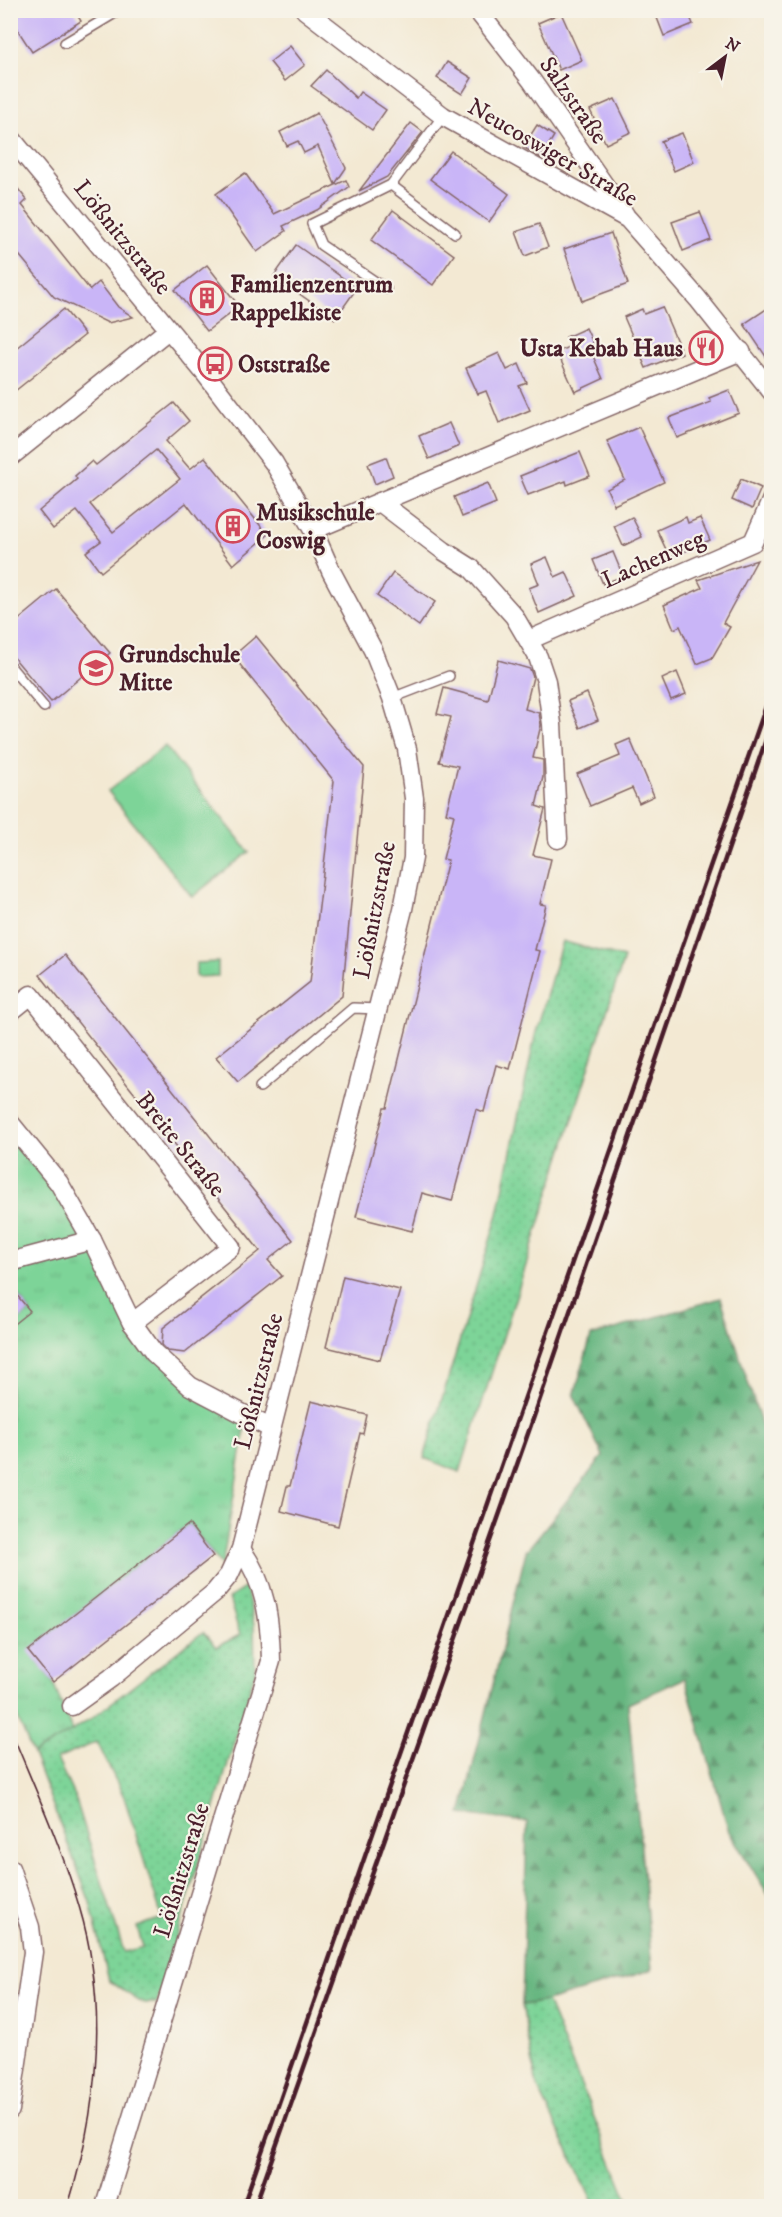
<svg xmlns="http://www.w3.org/2000/svg" width="782" height="2217" viewBox="0 0 782 2217" font-family="'IM FELL DW Pica',serif">
<defs>
<pattern id="grass-dots" width="8" height="8" patternUnits="userSpaceOnUse" patternTransform="scale(1.5)"><rect width="8" height="8" fill="#7dd498"/><path d="M2 2h.1M6 6h.1" fill="none" stroke="#6eb683" stroke-width="1.8" stroke-linecap="round"/></pattern>
<pattern id="forest-firs" width="22" height="20" patternUnits="userSpaceOnUse" patternTransform="scale(1.5)"><rect width="22" height="20" fill="#66b680"/><path d="M5 1l3.5 6h-7zM16 11l3.5 6h-7z" fill="#569369"/></pattern>
<pattern id="park-tufts" width="24" height="20" patternUnits="userSpaceOnUse" patternTransform="scale(1.5)"><rect width="24" height="20" fill="#7dd498"/><path d="M3 7l-1-3M5 7V3M7 7l1-3M15 17l-1-3M17 17v-4M19 17l1-3" fill="none" stroke="#6eb683"/></pattern>
</defs>
<rect width="100%" height="100%" fill="#f7f3e8"/>
<filter id="ink" filterUnits="userSpaceOnUse"><feTurbulence type="fractalNoise" baseFrequency=".0167" numOctaves="2"/><feDisplacementMap in="SourceGraphic" scale="12" xChannelSelector="R" yChannelSelector="G"/><feConvolveMatrix kernelMatrix="1 2 1 2 8 2 1 2 1" color-interpolation-filters="sRGB"/></filter>
<filter id="wash" filterUnits="userSpaceOnUse"><feTurbulence type="fractalNoise" baseFrequency=".008" numOctaves="4" result="noise"/><feDisplacementMap in="SourceGraphic" scale="24" xChannelSelector="R" yChannelSelector="G"/><feGaussianBlur stdDeviation="1.35" result="paint"/><feColorMatrix in="noise" values="0 0 0 0 0 0 0 0 0 0 0 0 0 0 0 0 0 1.4 0 .05"/><feComposite in="paint" operator="in"/></filter>
<g filter="url(#wash)">
<rect width="100%" height="100%" fill="#f3e9d3"/>
<g fill="url(#grass-dots)" stroke="#647a62" stroke-width="1.5" fill-rule="evenodd">
<path d="M562 941 624 958 460 1472 424 1458 498 1214 535 1036Z"/>
<path d="M246 1587 254 1625 255 1672 157 2003H142L109 1981 90 1902 33 1754 88 1721 203 1632 216 1647 240 1635 229 1598ZM97 1742 124 1797 162 1918 137 1927 143 1947 124 1952 76 1800 57 1759Z"/>
<path d="M547 2001 630 2206H595L537 2086 522 2005Z"/>
</g>
<path fill="url(#forest-firs)" stroke="#586a56" stroke-width="1.5" d="M721 1298 771 1454V1899L729 1832 685 1678 628 1704 652 1970 547 2001 522 2005 527 1822 461 1814 526 1551 603 1456 574 1396 591 1336Z"/>
<g fill="url(#park-tufts)" stroke="#647a62" stroke-width="1.5">
<path d="M218 962V976L196 977V963Z"/>
<path d="M10 1126 57 1184 153 1355 247 1418 222 1566 189 1524 29 1651 53 1682 72 1731 33 1754 10 1700V1327L30 1311 11 1287V1278L29 1262 11 1256Z"/>
</g>
<path fill="#7dd498" stroke="#647a62" stroke-width="1.5" d="M165 746 249 852 192 897 108 791Z"/>
<g id="blocks">
<g fill="#c9b5f7" fill-rule="evenodd">
<path d="M10 10H74L81 21 32 52 10 18Z"/>
<path d="M654 10H687L693 24 664 36Z"/>
<path d="M561 13 582 60 559 70 538 23Z"/>
<path d="M290 46 305 65 285 81 270 62Z"/>
<path d="M447 62 472 78 462 94 437 78Z"/>
<path d="M326 70 356 98 360 92 386 110 372 130 311 86Z"/>
<path d="M615 99 631 132 606 144 590 110Z"/>
<path d="M317 113 346 168 335 184 318 146 304 153 298 141 287 146 280 132Z"/>
<path d="M411 123 423 132 387 177 359 191Z"/>
<path d="M537 125 554 136 541 158 523 147Z"/>
<path d="M682 133 694 162 674 171 661 141Z"/>
<path d="M451 151 509 194 489 222 430 179Z"/>
<path d="M245 173 274 214 346 180 349 187 317 210 283 226 286 231 257 252 216 194Z"/>
<path d="M10 179 27 200 22 205 90 290 99 282 118 307 133 317 108 323 54 297 10 244Z"/>
<path d="M393 210 454 255 433 285 371 240Z"/>
<path d="M700 212 711 240 683 251 672 222Z"/>
<path d="M539 224 548 247 525 256 516 232Z"/>
<path d="M611 233 628 284 582 301 564 249Z"/>
<path d="M296 245 357 288 335 319 274 276Z"/>
<path d="M207 265 239 306 207 331 175 290Z"/>
<path d="M771 306V364L744 324Z"/>
<path d="M662 307 682 353 646 368 624 317 642 309 644 314Z"/>
<path d="M64 309 85 335 10 395V353Z"/>
<path d="M586 328 598 354 593 356 603 379 575 392 557 352 571 346 566 337Z"/>
<path d="M707 336 717 349 701 355 694 346Z"/>
<path d="M499 353 507 370 519 364 527 383 519 386 530 410 499 423 486 391 478 394 466 368Z"/>
<path d="M729 390 739 413 677 438 669 418 711 402 709 398Z"/>
<path d="M174 403 189 421 166 441 190 469 205 457 268 535 233 565 186 503 101 572 86 552 101 541 77 511 53 529 39 511 77 479 75 476 92 461 96 465ZM156 450 180 479 113 532 90 504Z"/>
<path d="M449 423 459 446 429 459 419 436Z"/>
<path d="M639 427 664 482 614 505 607 489 625 480 607 441Z"/>
<path d="M580 452 590 476 567 485 566 481 528 495 520 476Z"/>
<path d="M386 457 393 476 375 484 368 464Z"/>
<path d="M741 479 761 488 752 509 732 500Z"/>
<path d="M488 483 496 503 462 517 454 497Z"/>
<path d="M632 517 642 537 623 546 614 526Z"/>
<path d="M686 517 688 523 700 518 710 540 670 558 657 530Z"/>
<path d="M613 552 623 576 603 584 593 560Z"/>
<path d="M547 557 555 577 566 572 577 596 539 613 529 588 539 584 531 564Z"/>
<path d="M757 560 723 623 730 627 712 658 697 664 680 626 674 629 664 605 702 588 698 580Z"/>
<path d="M393 573 435 602 419 626 377 596Z"/>
<path d="M56 589 110 653 51 702 10 653V627Z"/>
<path d="M256 636 364 767 342 996 238 1082 216 1057 310 982 334 781 233 656Z"/>
<path d="M498 660 530 669 533 677 525 709 539 713 541 725 533 758 543 760V777L536 806 545 809 533 855 551 859 540 904 546 905 535 950 540 951 510 1069 496 1065 484 1112 476 1109 452 1201 422 1193 412 1231 356 1217 384 1108H387L448 860 443 859 454 815 446 813 458 766 439 762 451 717 437 714 444 688 488 700Z"/>
<path d="M677 672 686 694 671 700 662 679Z"/>
<path d="M587 693 598 720 580 728 568 701Z"/>
<path d="M630 739 654 796 639 803 632 788 590 806 577 774 620 756 616 745Z"/>
<path d="M65 955 293 1240 268 1260 282 1276 185 1353 168 1351 162 1345 163 1328 260 1251 40 975Z"/>
<path d="M343 1276 400 1290 380 1360 326 1347Z"/>
<path d="M10 1287 30 1311 10 1327Z"/>
<path d="M311 1401 367 1415 363 1434 360 1433 338 1526 281 1511 287 1486H290Z"/>
<path d="M189 1524 213 1556 53 1682 28 1651Z"/>
</g>
</g>
</g>
<g filter="url(#ink)">
<use href="#blocks" fill-opacity="0" stroke="#856666" stroke-width="1.5"/>
<g fill="none" stroke-linecap="round" stroke-linejoin="round">
<g stroke="#856666" stroke-width="12">
<g id="lane">
<path d="M65 43 120 10"/>
<path d="M391 185 455 233"/>
<path d="M386 289 321 245 312 224 391 185 443 116"/>
<path d="M10 666 44 707"/>
<path d="M392 698 449 676"/>
<path d="M260 1087 353 1008 378 1009"/>
</g>
</g>
<g stroke="#856666" stroke-width="21">
<g id="street">
<path d="M305 10 443 116 628 219 698 299 772 392"/>
<path d="M477 10 532 81 625 215"/>
<path d="M10 137 204 372 274 463 313 530 331 571 373 650 392 698 407 749 414 798 413 858 403 909 241 1549 229 1575 215 1592 111 1678 72 1706"/>
<path d="M10 457 168 330"/>
<path d="M380 502 444 551 471 568 514 616 538 657 546 681 552 724 558 839"/>
<path d="M313 530 741 351"/>
<path d="M529 640 753 542 772 499"/>
<path d="M10 1012 31 995 231 1247 132 1323"/>
<path d="M10 1123 59 1183 92 1240 131 1321 154 1353 190 1386 270 1428"/>
<path d="M10 1262 92 1240"/>
<path d="M10 1868 30 1927 33 1952 10 2110"/>
<path d="M105 2206 271 1661C270 1619 266 1584 241 1549"/>
</g>
</g>
<use href="#lane" stroke="#fff" stroke-width="9"/>
<use href="#street" stroke="#fff" stroke-width="18"/>
<path stroke="#4a1f2b" stroke-width="1.5" d="M10 1728C34 1787 61 1845 79 1906 109 2006 98 2109 68 2206"/>
<g stroke="#4a1f2b" stroke-width="4.5">
<path d="M243 2206 772 689"/>
<path d="M255 2206 531 1425 772 722"/>
</g>
</g>
</g>
<defs>
<g id="building-ring" transform="scale(1.725)"><circle r="9.5" fill="#f7f3e8" stroke="#d1495b" stroke-width="1.5"/><path d="M-4-6H4V6H1V3H-1V6H-4ZM-2.5-4.3h1.7v1.8h-1.7ZM.8-4.3h1.7v1.8H.8ZM-2.5-1h1.7V.8h-1.7ZM.8-1h1.7V.8H.8Z" fill="#d1495b"/></g>
<g id="restaurant-ring" transform="scale(1.725)"><circle r="9.5" fill="#f7f3e8" stroke="#d1495b" stroke-width="1.5"/><path d="M-5-6h1v4h1v-4h1v4h1v-4h1v5L-1.5 .5V6h-2V.5L-5-1ZM5-6V6H3V1.5H1.5Q1.5-4 5-6Z" fill="#d1495b"/></g>
<g id="bus-ring" transform="scale(1.725)"><circle r="9.5" fill="#f7f3e8" stroke="#d1495b" stroke-width="1.5"/><path d="M-5-6H5V4H4V6H2V4H-2V6H-4V4H-5ZM-3.5-4V0h7V-4ZM-3.5 1.2v1.5H-2V1.2ZM2 1.2v1.5H3.5V1.2Z" fill="#d1495b"/></g>
<g id="school-ring" transform="scale(1.725)"><circle r="9.5" fill="#f7f3e8" stroke="#d1495b" stroke-width="1.5"/><path d="M0-5L7-2L0 1L-7-2ZM-4 1L0 2.5L4 1V4Q0 6-4 4Z" fill="#d1495b"/></g>
</defs>
<g fill-rule="evenodd">
<use href="#building-ring" x="207" y="298"/>
<use href="#restaurant-ring" x="706" y="348"/>
<use href="#bus-ring" x="215" y="364"/>
<use href="#building-ring" x="233" y="526"/>
<use href="#school-ring" x="96" y="668"/>
</g>
<g text-anchor="middle" stroke-width="4.5" stroke-linejoin="round" paint-order="stroke">
<g font-size="24" fill="#4a1f2b" stroke="#f7f3e8">
<text transform="translate(574 100) rotate(55)" y="8">Salzstraße</text>
<text transform="translate(553 152) rotate(30)" y="8">Neucoswiger Straße</text>
<text transform="translate(123 237) rotate(51)" y="8">Lößnitzstraße</text>
<text transform="translate(653 559) rotate(-24)" y="8">Lachenweg</text>
<text transform="translate(374 910) rotate(-79)" y="8">Lößnitzstraße</text>
<text transform="translate(181 1144) rotate(51)" y="8">Breite Straße</text>
<text transform="translate(258 1381) rotate(-76)" y="8">Lößnitzstraße</text>
<text transform="translate(181 1870) rotate(-73)" y="8">Lößnitzstraße</text>
</g>
<g font-size="24" font-weight="bold" fill="#4a1f2b" stroke="#f7f3e8" text-anchor="start">
<text x="230" y="292">Familienzentrum<tspan x="230" dy="28">Rappelkiste</tspan></text>
<text x="683" y="356" text-anchor="end">Usta Kebab Haus</text>
<text x="238" y="372">Oststraße</text>
<text x="256" y="520">Musikschule<tspan x="256" dy="28">Coswig</tspan></text>
<text x="119" y="662">Grundschule<tspan x="119" dy="28">Mitte</tspan></text>
</g>
</g>
<rect width="782" height="2217" fill="none" stroke="#f7f3e8" stroke-width="36"/>
<g transform="translate(725 57) rotate(32)" stroke="#f7f3e8" stroke-width="4.5" paint-order="stroke">
<path d="M0-4.5L10 22L0 15L-10 22Z" fill="#4a1f2b"/>
<text y="-9" font-size="16" font-weight="bold" text-anchor="middle" fill="#4a1f2b">N</text>
</g>
</svg>
